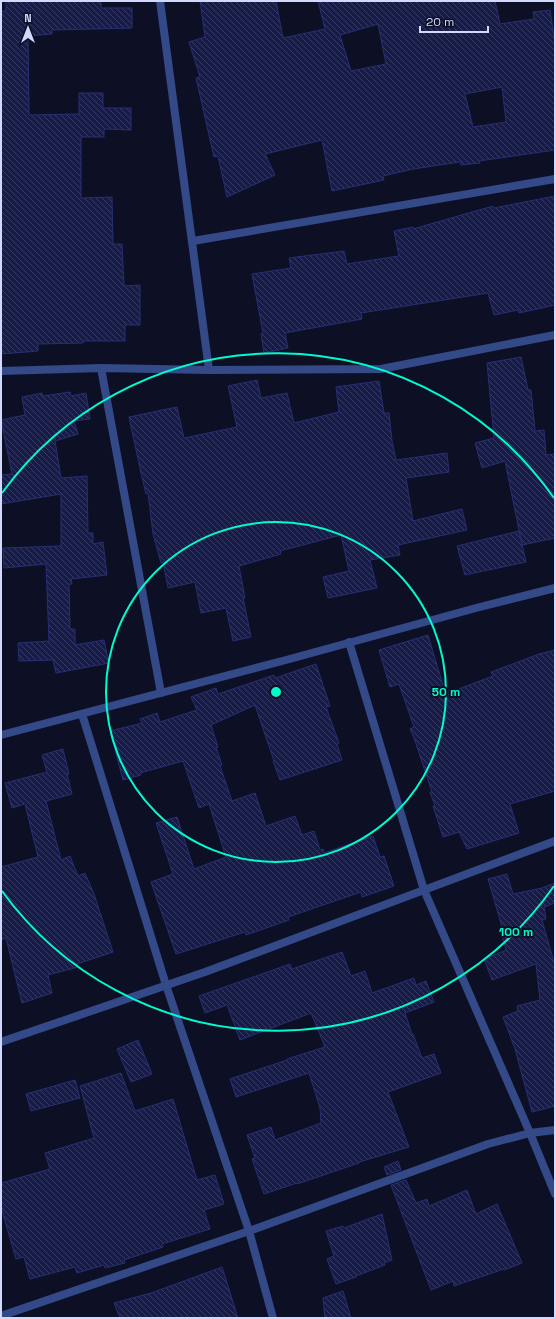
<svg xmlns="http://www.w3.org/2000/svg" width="556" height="1319" viewBox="0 0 556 1319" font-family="'Space Grotesk',sans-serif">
<defs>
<pattern id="building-back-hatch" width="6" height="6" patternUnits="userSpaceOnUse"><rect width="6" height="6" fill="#171b48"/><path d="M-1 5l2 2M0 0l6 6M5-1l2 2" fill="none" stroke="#383c63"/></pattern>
</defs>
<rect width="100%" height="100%" fill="#0d1025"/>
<g fill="url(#building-back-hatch)" stroke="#282e75" fill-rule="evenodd">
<path d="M6 1H101V8H132V28L52 30V34L28 36 29 115 79 114V93H103V108H131V130L104 129V137H81V198L112 197 113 244H122L124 286 140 285V325H125V341H83V343L38 344V351L1 354V11H6Z"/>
<path d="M200 1H276L283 38 325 29 318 1H495L500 24 534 19 533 12 550 10 555 43V150L479 161 480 163 461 165 460 162 413 169 383 176 384 180 332 191 322 140 265 154 275 175 227 197 218 156 214 157 196 78 200 77 189 42 205 37ZM378 24 386 64 351 71 340 35ZM502 87 506 122 473 127 465 94Z"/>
<path d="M555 196V305L519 313 518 310 494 315 488 293 361 313 362 319 285 333 288 348 264 353 261 334 263 333 252 274 291 268 289 258 344 251 347 264 399 256 394 231 413 227V229L493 206 494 208Z"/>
<path d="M521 357 528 390H531L535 431 544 430 546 455 555 454V538L522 545 505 461 482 468 475 443 494 438 487 363Z"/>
<path d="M257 380 261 398 287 393 294 423 339 412 336 387 379 381 384 413H389L392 441 396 460 447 453 449 472 406 478 413 521 462 509 467 530 398 545 400 555 370 560 377 588 328 598 323 577 349 571 341 535 280 551 281 554 239 566 245 598H243L251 637 233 641 226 608 201 613 195 582 168 588 163 562 161 563 153 534 148 493 146 494 141 473 129 417 177 407 184 438 237 427 228 386Z"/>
<path d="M70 392 71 396 86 393 90 419 74 421 78 434 55 441 61 478 87 476 88 533H93V544L103 542 107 575 71 579 72 584H69L70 629H75V645L104 640 109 663 56 673 53 660 19 661 18 643 49 641 46 564 4 568 3 548 61 546V494L1 504V475L12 474 1 420 25 415 22 397 42 393 43 396Z"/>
<path d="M519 531 526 562 465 575 457 546Z"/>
<path d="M428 635 445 692 453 689V691L493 676 491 672 539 654 555 650V791L510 804 519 833 467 849 459 832 443 837 433 806H435L430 792H432L414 738 410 729 414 727 399 684 390 687 379 650Z"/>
<path d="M316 664 330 706 326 707 339 743 337 744 342 760 280 780 273 761H274L255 705 211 725 218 747H216L222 765 220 766 232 801 255 793 266 826 295 816 302 835 314 831 320 850 323 849 324 853 373 836 380 857 384 856 394 886 362 897 361 892 288 917 289 920 246 935 245 932 176 954 151 882 173 874 156 823 177 817 194 869 226 857 209 804 199 808 183 761 140 773 141 775 123 780 110 731 142 723 140 719 157 713 160 722 197 710 191 697 216 688 218 694 274 675 275 678Z"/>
<path d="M63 749 69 774H67L72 794 46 801 61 860 70 856 78 876 85 873 94 894 113 952 77 964 78 967 48 975 52 993 22 1003 6 938 1 940V867L38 857 25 804 12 808 5 783 47 772 42 755Z"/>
<path d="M507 874 513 894 542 888 555 883V903L544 907 546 919 542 920 555 966V1106L532 1112 515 1049 503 1017 518 1011 517 1006 540 1000 536 964 492 980 484 959 506 950 500 928 502 927 488 879Z"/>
<path d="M342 952 351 976 365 971 372 993 414 978 416 985 426 981 434 1002 405 1013 412 1034H413L422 1058 434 1054 441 1073 388 1092 409 1147 359 1162V1163L297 1184V1183L264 1194 252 1159 255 1158 247 1135 271 1127 275 1140 321 1123 320 1108 309 1073 236 1097 230 1079 287 1060V1059L325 1047 311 1013 240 1040 227 1005 205 1013 199 996 290 964 292 969Z"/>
<path d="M138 1040 152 1074 131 1082 117 1049Z"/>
<path d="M121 1073 135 1111 173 1099 197 1180 215 1175 224 1204 204 1210 210 1229 162 1244 163 1247 124 1260 125 1263 105 1268 104 1265 77 1273 75 1267 30 1279 24 1257 16 1259 1 1207V1183L50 1169 45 1153 94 1138 80 1086Z"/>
<path d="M75 1080 80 1098 31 1111 26 1094Z"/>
<path d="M398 1161 401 1170 387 1175 384 1167Z"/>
<path d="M406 1180 416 1203 427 1199 429 1206 467 1190 476 1214 497 1204 522 1263 504 1270V1269L454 1286 453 1281 431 1290 391 1185Z"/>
<path d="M382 1214 392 1260 384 1263 385 1265 356 1276V1277L336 1284 327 1259 334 1256 326 1231 343 1226 344 1228Z"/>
<path d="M222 1267 238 1318H120L114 1303 151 1293Z"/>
<path d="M343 1291 351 1318H325L323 1298Z"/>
</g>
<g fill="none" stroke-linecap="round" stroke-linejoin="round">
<g stroke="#344988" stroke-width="8">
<path d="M160 1 209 370"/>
<path d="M193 241 555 179"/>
<path d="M101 368 161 693"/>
<path d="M1 371 101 368 209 370 381 369 555 335"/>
<path d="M349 642 424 890 530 1133 555 1194"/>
<path d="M82 714 166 985 249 1231 273 1318"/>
<path d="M1 735 286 660 476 608 555 588"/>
<path d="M1 1042 205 972 555 841"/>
<path d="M1 1316 249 1231 488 1144 530 1133 555 1130"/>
</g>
</g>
<g fill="none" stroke="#00fcce" stroke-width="2">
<circle cx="276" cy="692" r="170"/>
<path d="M554 886A339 339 0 0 1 2 891M2 493A339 339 0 0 1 554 498"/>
</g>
<circle cx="276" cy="692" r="6" fill="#00fcce" stroke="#0d1025" stroke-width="2"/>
<g font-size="12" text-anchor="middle" font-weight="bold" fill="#00fcce" stroke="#0d1025" stroke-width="4" stroke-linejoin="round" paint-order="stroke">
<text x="446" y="696">50 m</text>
<text x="516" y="936">100 m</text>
</g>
<rect width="556" height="1319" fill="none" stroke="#d1d9ff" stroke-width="4"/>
<g transform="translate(28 28)" stroke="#0d1025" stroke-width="3" paint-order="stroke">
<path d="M0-3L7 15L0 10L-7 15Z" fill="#d1d9ff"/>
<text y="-6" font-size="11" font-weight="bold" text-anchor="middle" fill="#d1d9ff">N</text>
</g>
<path d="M420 26v6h68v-6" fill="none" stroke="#d1d9ff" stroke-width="2"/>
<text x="426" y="26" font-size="12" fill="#d1d9ff" stroke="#0d1025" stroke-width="3" paint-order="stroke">20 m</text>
</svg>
